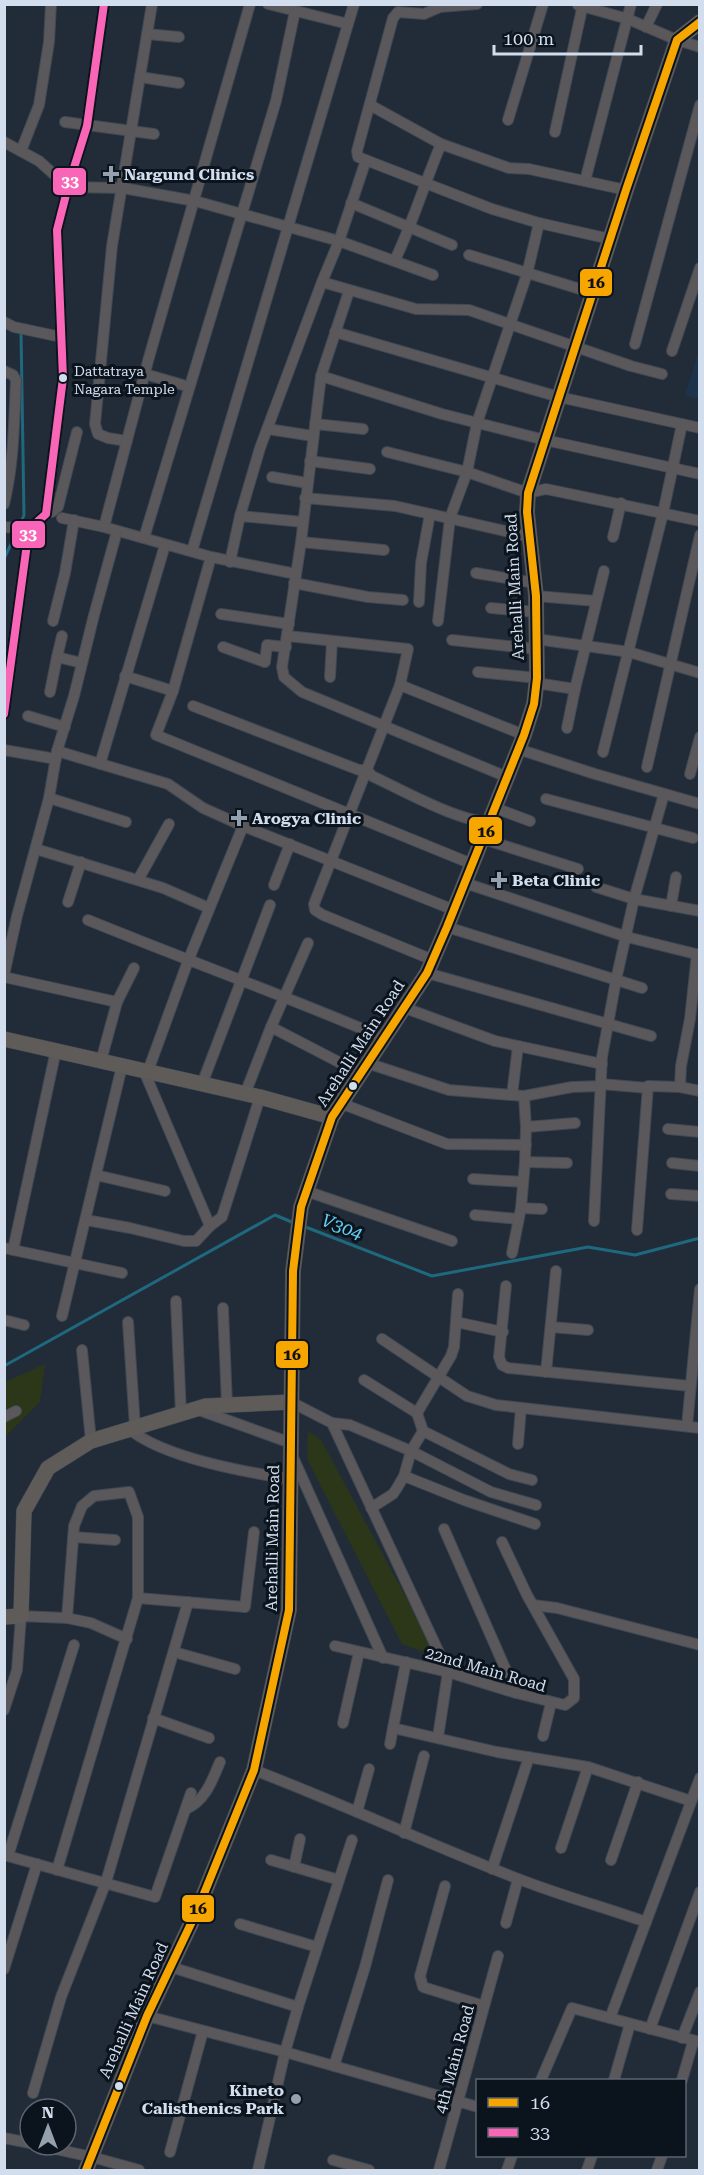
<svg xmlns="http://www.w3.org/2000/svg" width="704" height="2175" viewBox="0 0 704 2175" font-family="'Roboto Serif',serif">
<rect width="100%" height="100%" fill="#212c38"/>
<path fill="#1d334c" d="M699 350V399L685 396Z"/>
<g fill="#2b3718">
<path d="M45 1364 40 1402 5 1437V1382Z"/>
<path d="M308 1431 321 1440 434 1649 421 1651 402 1644 307 1459Z"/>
</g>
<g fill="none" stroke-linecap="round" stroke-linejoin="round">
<g stroke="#1f697f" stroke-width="3">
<path d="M20 525 24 515 21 332"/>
<path d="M4 559 17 531"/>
<path d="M303 1226 432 1276 588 1247 635 1255 700 1238"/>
<path d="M4 1366 275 1215 294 1223"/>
</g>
<g stroke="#3f4853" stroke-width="12">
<g id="street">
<path d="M268 4 348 24 354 4"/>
<path d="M477 4 440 7 424 14 398 12 393 18 357 151 358 157 492 209 539 223 610 239"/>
<path d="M578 5 628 19 677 40 700 47"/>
<path d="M646 27 657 4"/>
<path d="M147 34 179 37"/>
<path d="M140 77 179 83"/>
<path d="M370 105 441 144 509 168 529 169 626 190"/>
<path d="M508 120 543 4"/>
<path d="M65 122 154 134"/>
<path d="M555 132 583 4"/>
<path d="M4 142 39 161 68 187"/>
<path d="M21 151 39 105 49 42 51 4"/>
<path d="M585 181 631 4"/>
<path d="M68 187 123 188 195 201 339 241 433 275"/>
<path d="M351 203 452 245"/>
<path d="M469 255 593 293"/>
<path d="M395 260C413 222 425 182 441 144"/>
<path d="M322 282 416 309 469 310 631 366 662 374"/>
<path d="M349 291 321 376 301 542 282 667 284 677 302 692 507 777"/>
<path d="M4 322 14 327 61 337"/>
<path d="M335 332 559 397 700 428"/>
<path d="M635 344 700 105"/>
<path d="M672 351 700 268"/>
<path d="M4 371 13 375 16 380C14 421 14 464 4 504"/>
<path d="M145 374 183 385"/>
<path d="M321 376 442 414 545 440 700 474"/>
<path d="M315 424 363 429"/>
<path d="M268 429 313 436"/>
<path d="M127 441 108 438 98 434 95 424 112 246 152 4"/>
<path d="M387 452 467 472 528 493 546 489 700 521"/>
<path d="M310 461 370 469"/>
<path d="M272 477 307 483"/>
<path d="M305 498 395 506 531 537"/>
<path d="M46 511 52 512 58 507 77 432"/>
<path d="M240 516 303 522"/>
<path d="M62 518 104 527 211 557 296 574"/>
<path d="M4 527 29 529"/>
<path d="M104 527 148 361 250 4"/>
<path d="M613 537 621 503"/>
<path d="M144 538 276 101 295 11"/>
<path d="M301 542 384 550"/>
<path d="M192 551 348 24"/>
<path d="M211 557 173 691 156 735 472 864"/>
<path d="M230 562 240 516 260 448 322 282 339 241 366 160"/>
<path d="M476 573 535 583"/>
<path d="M294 583 368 597 403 600"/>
<path d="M536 596 596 601"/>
<path d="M419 602 421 563 430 514"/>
<path d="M491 608 536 612"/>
<path d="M221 614 289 624"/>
<path d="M53 621 65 573 74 520"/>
<path d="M438 621 450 518 467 472 477 423 527 274 539 223"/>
<path d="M288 636 408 649 400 685 314 904 315 910 323 915 433 960"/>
<path d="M536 639 629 652 700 673"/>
<path d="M452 640 536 649"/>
<path d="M223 647 265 662 267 645 286 647"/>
<path d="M57 657 62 636"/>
<path d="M478 672 537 678"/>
<path d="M125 676 173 691"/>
<path d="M330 677 332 641"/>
<path d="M536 683 575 689 604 571"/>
<path d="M400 685 524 735"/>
<path d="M50 692 57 657 82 663"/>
<path d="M193 706 359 770H367L372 776C402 790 457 821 489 822"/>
<path d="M4 714 29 529 46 514 63 378 57 230 68 187 87 126 104 4"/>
<path d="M28 716 65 727"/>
<path d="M567 728 575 689"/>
<path d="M518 749 595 774 700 804"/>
<path d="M4 750 56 759"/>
<path d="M57 751 168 784 203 808 243 826 454 910"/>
<path d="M603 752 663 513 682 424"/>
<path d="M100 764 165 545"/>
<path d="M647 767 700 535"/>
<path d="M690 774 700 737"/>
<path d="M49 798 126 822"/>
<path d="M546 799 693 838"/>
<path d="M495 808 530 821"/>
<path d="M483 839 578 869"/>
<path d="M36 849 163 888 209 908"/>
<path d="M138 880 169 824"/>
<path d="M465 883 627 937 700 955"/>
<path d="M274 885 290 844"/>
<path d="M596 887 634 899 700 911"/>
<path d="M68 902 81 862"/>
<path d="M671 906 676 877"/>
<path d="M88 920C186 960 286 996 384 1038"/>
<path d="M447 927 642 988"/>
<path d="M427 973 651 1036"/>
<path d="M4 975 17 916 49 798 57 751 74 696 94 615 117 531"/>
<path d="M4 977 117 1002 101 1061"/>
<path d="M117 1002 134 968"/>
<path d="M405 1008 495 1041 602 1064"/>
<path d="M271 1027 360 1073"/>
<path d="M367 1063 449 1090 524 1096 572 1087 601 1086"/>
<path d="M144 1071 210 1226"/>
<path d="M148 1071 188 961 243 826"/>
<path d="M202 1084 270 905"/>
<path d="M601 1084 648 1088"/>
<path d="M680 1087 681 1066 690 1019 697 954"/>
<path d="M245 1094 271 1027 308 943"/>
<path d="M512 1095 518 1046"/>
<path d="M524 1096 526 1127 575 1123"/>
<path d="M340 1103 447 1144 526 1145"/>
<path d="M526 1127 525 1162 521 1208 542 1209"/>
<path d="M668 1129 700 1132"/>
<path d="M525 1162 567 1163"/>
<path d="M672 1163 700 1166"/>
<path d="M96 1175 165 1191"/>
<path d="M473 1179 523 1182"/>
<path d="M306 1191 452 1241"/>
<path d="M671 1194 700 1196"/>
<path d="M475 1215 518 1219"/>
<path d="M86 1220 130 1228 184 1241H196L210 1226 222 1217 260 1097"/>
<path d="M594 1221 602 1057 616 980 634 899 664 794"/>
<path d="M637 1230 648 1086 680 1087 700 1091"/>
<path d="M4 1248 122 1273"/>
<path d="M13 1250 56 1050"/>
<path d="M512 1253 521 1208"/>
<path d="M506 1286 499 1357 502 1365 508 1368 690 1386"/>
<path d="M176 1301 181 1414"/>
<path d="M223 1308 227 1405"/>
<path d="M62 1316 122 1066"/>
<path d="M4 1320 24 1325"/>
<path d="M128 1322 135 1427"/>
<path d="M456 1322 503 1332"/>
<path d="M551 1327 588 1330"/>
<path d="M382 1339 467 1396 496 1405 700 1428"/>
<path d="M82 1350 91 1441"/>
<path d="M546 1372 556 1271"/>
<path d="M364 1380 417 1413"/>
<path d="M291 1402 332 1423 448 1672 438 1737"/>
<path d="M196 1409 291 1443"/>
<path d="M4 1417 16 1411"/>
<path d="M332 1423 350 1425 411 1451 491 1492 536 1505"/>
<path d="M687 1426 700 1289"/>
<path d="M129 1429C164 1458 245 1472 290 1479"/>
<path d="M423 1431 509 1474 532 1480"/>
<path d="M518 1444 521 1408"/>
<path d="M292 1455 383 1658"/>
<path d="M404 1476 464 1500 535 1524"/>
<path d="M371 1508 393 1494 397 1488 404 1476 411 1451 423 1431 417 1413 451 1356 454 1347 458 1294"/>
<path d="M444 1529 516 1693"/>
<path d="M73 1537 115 1540"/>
<path d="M138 1598 245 1607 254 1532"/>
<path d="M533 1605 557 1608 700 1645"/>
<path d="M335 1646 448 1672 516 1693 565 1705 574 1698V1679L527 1595 502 1542"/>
<path d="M174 1652 235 1669"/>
<path d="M406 1662 393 1728 497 1752 588 1767 691 1801"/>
<path d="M4 1710 17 1670 21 1616 67 1618 91 1623 127 1639"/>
<path d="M153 1718 209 1738"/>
<path d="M343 1723 359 1652"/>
<path d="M543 1736 551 1703"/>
<path d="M390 1744 393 1728"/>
<path d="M254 1770C343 1804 428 1844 516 1878 559 1895 603 1907 646 1922"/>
<path d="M186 1809C205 1801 212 1781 220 1762"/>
<path d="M357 1812 369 1769"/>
<path d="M404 1833 424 1756"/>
<path d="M561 1848 588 1767"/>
<path d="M4 1855 155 1897 191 1793"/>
<path d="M8 1856 74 1645"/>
<path d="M271 1860 339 1880"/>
<path d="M611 1860 638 1782"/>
<path d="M294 1867 300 1839"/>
<path d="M492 1869 529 1757"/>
<path d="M57 1870 138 1598V1517L129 1492 94 1496 82 1506 74 1526 67 1618"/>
<path d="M445 1886 420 1976 423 1987 484 2006"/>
<path d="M506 1923 518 1879"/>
<path d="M240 1924 317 1947"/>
<path d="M171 1967 298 2007 285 2052 258 2170"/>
<path d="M4 1969 37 1864"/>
<path d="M298 2007 352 1840"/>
<path d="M147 2016 285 2052 478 2107"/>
<path d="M610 2018 700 1778"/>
<path d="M650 2029 700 1892"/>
<path d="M682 2038 700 1992"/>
<path d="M334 2066 365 1967 388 1880"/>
<path d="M541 2080 572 2008 700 2042"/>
<path d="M614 2080 630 2024"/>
<path d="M682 2080 693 2042"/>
<path d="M33 2093 61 1997 106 1882 188 1602"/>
<path d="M4 2138 30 2143"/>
<path d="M37 2145 92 2157 139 2170"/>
<path d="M170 2152 203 2031"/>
<path d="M333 2160 369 2170"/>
<path d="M439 2170 498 1956"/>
<path d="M507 2170 512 2156"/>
<path d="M587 2170 592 2156"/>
<path d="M657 2170 662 2156"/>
</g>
</g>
<g stroke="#3f4853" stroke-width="16">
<g id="secondary">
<path d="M4 1039 260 1097 332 1117"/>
<path d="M4 1617 21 1616 24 1511 48 1468 91 1441 206 1406 291 1402"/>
<path d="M86 2170 147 2016 197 1911 254 1770 289 1610 293 1271 301 1207 332 1117 427 973 447 927 524 735 534 704 537 678 536 596 527 512 528 493 626 190 677 40 700 22"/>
</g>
</g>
<use href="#street" stroke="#5a585a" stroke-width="10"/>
<use href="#secondary" stroke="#5e5b59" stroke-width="15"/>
<g stroke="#0b131d" stroke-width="12">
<path id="bus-1" d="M86 2170 147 2016 197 1911 254 1770 289 1610 293 1271 301 1207 332 1117 427 973 447 927 524 735 534 704 537 678 536 596 527 512 528 493 626 190 677 40 700 22"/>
</g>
<g stroke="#0b131d" stroke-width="12">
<path id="bus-2" d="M4 714 29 529 46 514 63 378 57 230 68 187 87 126 104 4"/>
</g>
<use href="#bus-1" stroke="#f7a600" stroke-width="8"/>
<use href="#bus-2" stroke="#fa66b7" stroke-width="8"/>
</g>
<g fill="#94a0ae" stroke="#0b131d" stroke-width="2">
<path d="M108 165h6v6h6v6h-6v6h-6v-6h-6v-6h6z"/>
<path d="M236 809h6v6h6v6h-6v6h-6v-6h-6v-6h6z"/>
<path d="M496 871h6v6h6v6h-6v6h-6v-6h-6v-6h6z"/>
<circle cx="296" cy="2099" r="6"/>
</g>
<g fill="#d2deed" stroke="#0b131d" stroke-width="2">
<circle cx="63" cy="378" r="5"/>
<circle cx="353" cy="1086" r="5"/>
<circle cx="119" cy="2086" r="5"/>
</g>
<g text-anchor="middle" stroke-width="6" stroke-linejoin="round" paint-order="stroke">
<g font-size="14" fill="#d2deed" stroke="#0b131d" text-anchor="start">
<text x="74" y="376">Dattatraya<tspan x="74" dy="18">Nagara Temple</tspan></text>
</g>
<g font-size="16" font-weight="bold" fill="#d2deed" stroke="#0b131d" text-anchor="start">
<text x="124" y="180">Nargund Clinics</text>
<text x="252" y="824">Arogya Clinic</text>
<text x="512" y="886">Beta Clinic</text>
<text x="284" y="2096" text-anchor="end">Kineto<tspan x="284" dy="18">Calisthenics Park</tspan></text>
</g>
<g font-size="16" fill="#d2deed" stroke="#0b131d">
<text transform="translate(514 587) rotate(-93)" y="6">Arehalli Main Road</text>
<text transform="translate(360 1043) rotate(-57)" y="6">Arehalli Main Road</text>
<text transform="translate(272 1538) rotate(-89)" y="6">Arehalli Main Road</text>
<text transform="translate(486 1669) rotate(16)" y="6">22nd Main Road</text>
<text transform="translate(133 2010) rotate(-66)" y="6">Arehalli Main Road</text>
<text transform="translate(454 2059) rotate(-75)" y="6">4th Main Road</text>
</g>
<g font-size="18" font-style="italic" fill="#62d1f5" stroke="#0b131d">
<text transform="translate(342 1227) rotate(21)" y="6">V304</text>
</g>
</g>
<g stroke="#0b131d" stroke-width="2">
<rect x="52" y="167" width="35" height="29" rx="6" fill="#fa66b7"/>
<rect x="579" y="268" width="34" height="29" rx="6" fill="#f7a600"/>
<rect x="11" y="520" width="35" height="29" rx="6" fill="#fa66b7"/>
<rect x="468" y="816" width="35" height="29" rx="6" fill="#f7a600"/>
<rect x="275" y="1340" width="34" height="29" rx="6" fill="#f7a600"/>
<rect x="181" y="1894" width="34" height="29" rx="6" fill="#f7a600"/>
</g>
<g font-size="16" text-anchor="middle" font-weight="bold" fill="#fff">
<text x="70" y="187">33</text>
<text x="28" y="540">33</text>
</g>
<g font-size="16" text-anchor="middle" font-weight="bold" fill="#111">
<text x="596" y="288">16</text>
<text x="486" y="837">16</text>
<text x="292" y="1360">16</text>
<text x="198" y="1914">16</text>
</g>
<rect width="704" height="2175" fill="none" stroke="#d2deed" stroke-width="12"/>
<rect x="476" y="2079" width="210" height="78" fill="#0b131d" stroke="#5b6470" stroke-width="1.5"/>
<rect x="488" y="2098" width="30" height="9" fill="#f7a600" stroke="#5b6470" stroke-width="1.5"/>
<text x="530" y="2109" font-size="18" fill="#d2deed">16</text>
<rect x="488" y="2128" width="30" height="9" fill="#fa66b7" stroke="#5b6470" stroke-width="1.5"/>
<text x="530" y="2139" font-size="18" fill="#d2deed">33</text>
<g transform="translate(48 2127)"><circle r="28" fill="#0b131d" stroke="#5b6470" stroke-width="1.5"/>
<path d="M0-4.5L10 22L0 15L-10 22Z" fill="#94a0ae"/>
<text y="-9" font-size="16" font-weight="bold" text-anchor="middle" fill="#d2deed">N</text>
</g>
<path d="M494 45v9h147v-9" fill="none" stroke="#d2deed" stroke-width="3"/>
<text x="503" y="45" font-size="18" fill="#d2deed" stroke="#0b131d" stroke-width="4.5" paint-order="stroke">100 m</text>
</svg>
